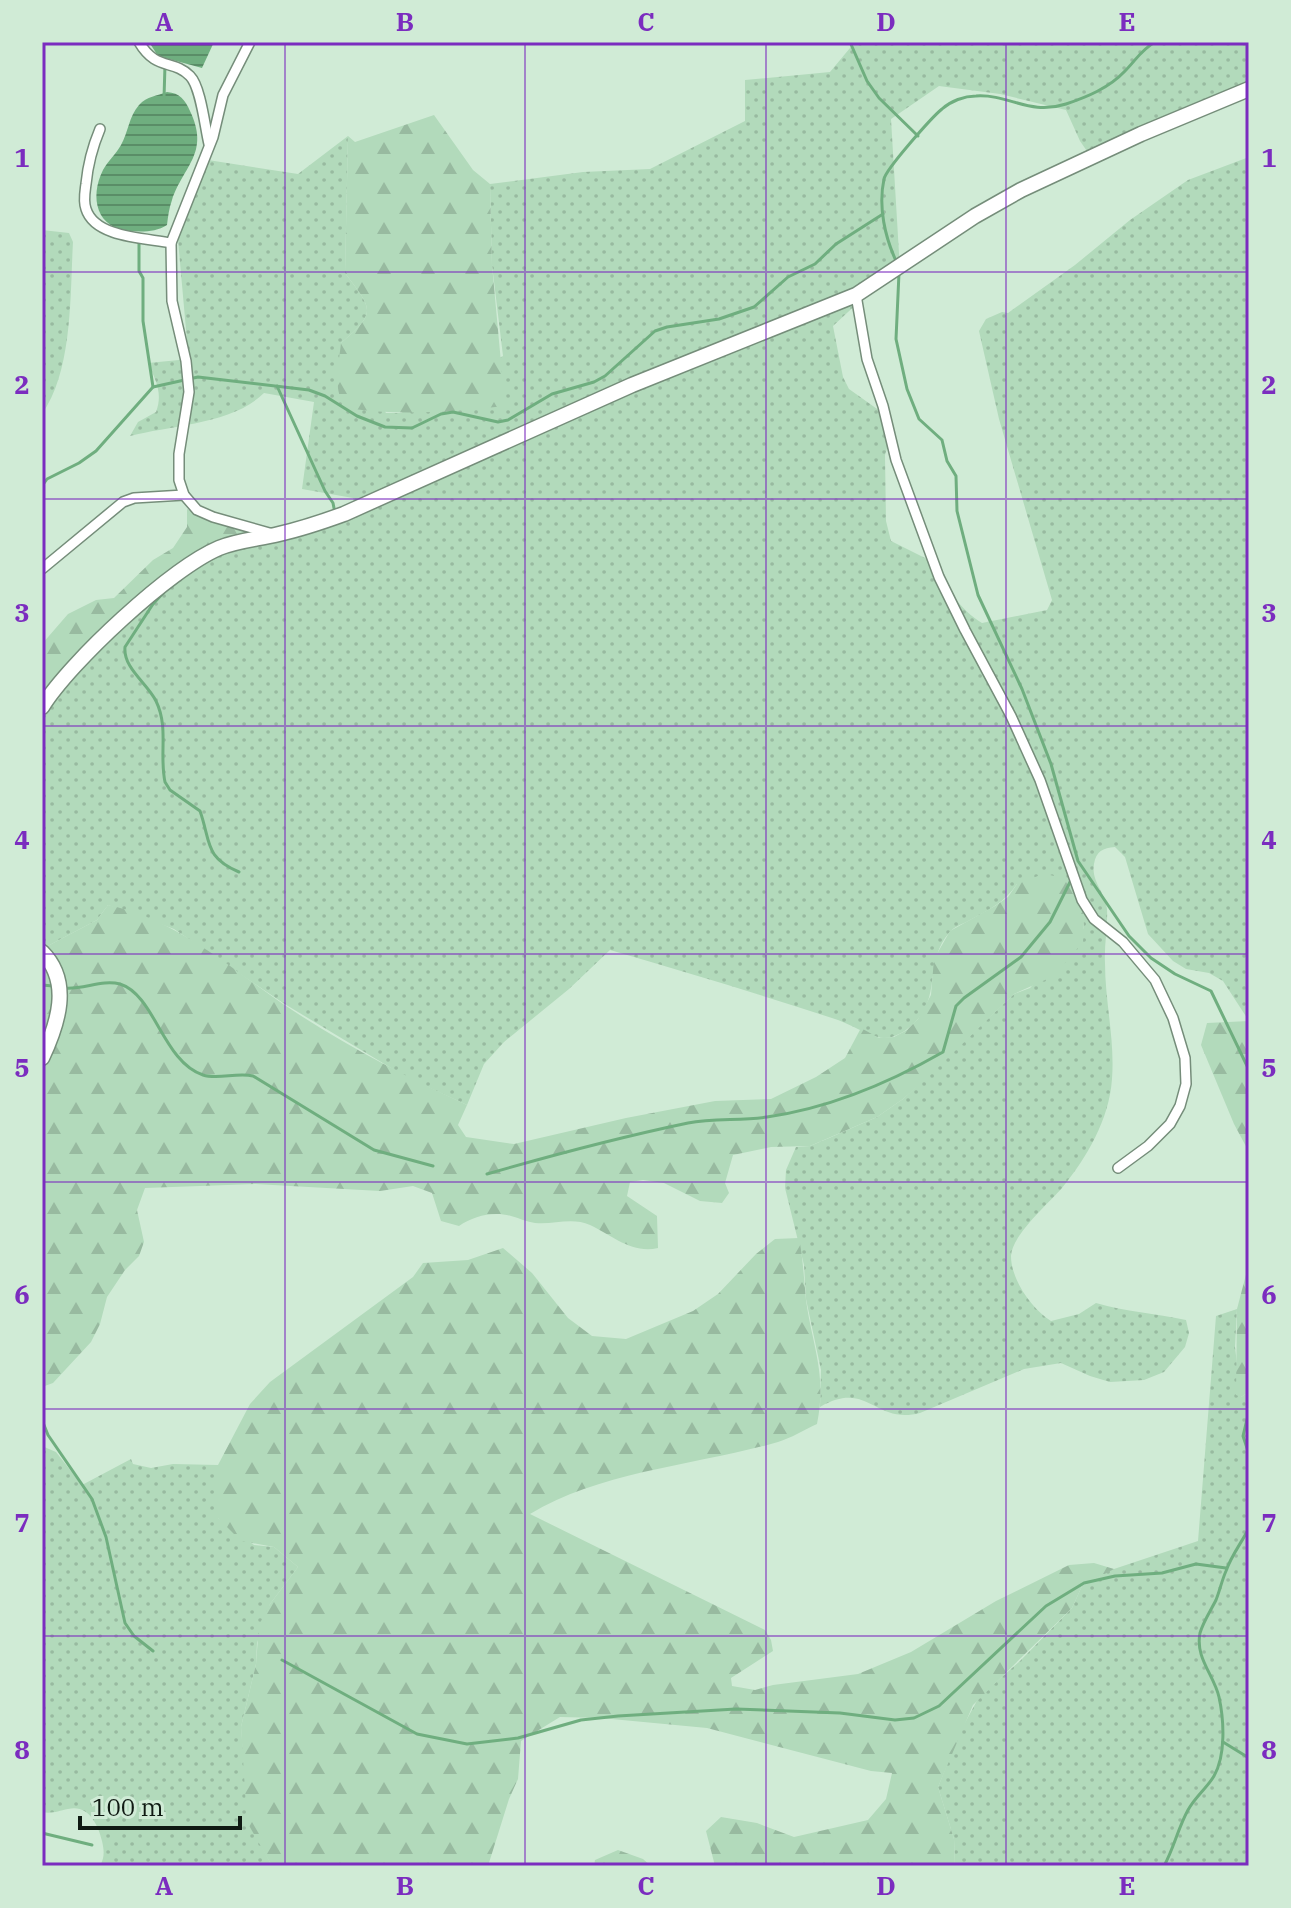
<svg xmlns="http://www.w3.org/2000/svg" width="1291" height="1908" viewBox="0 0 1291 1908" font-family="'IBM Plex Serif',serif">
<defs>
<pattern id="grass-dots" width="8" height="8" patternUnits="userSpaceOnUse" patternTransform="scale(2)"><rect width="8" height="8" fill="#b2dabb"/><path d="M2 2h.1M6 6h.1" fill="none" stroke="#98baa0" stroke-width="1.8" stroke-linecap="round"/></pattern>
<pattern id="forest-firs" width="22" height="20" patternUnits="userSpaceOnUse" patternTransform="scale(2)"><rect width="22" height="20" fill="#b2dabb"/><path d="M5 1l3.5 6h-7zM16 11l3.5 6h-7z" fill="#98baa0"/></pattern>
<pattern id="water-rules" width="6" height="5" patternUnits="userSpaceOnUse" patternTransform="scale(2)"><rect width="6" height="5" fill="#6fae7f"/><path d="M0 2.5h6" fill="none" stroke="#5a8d67"/></pattern>
</defs>
<rect width="100%" height="100%" fill="#d0ebd6"/>
<g fill="url(#grass-dots)">
<path d="M855 42H1249V87L1091 157 1080 141 1066 110 1000 94 939 86 891 119 900 270 877 285 833 326 843 377 849 389 887 416 892 432 885 455 886 521 891 541 941 566C946 590 961 610 982 623L1047 610 1052 600 999 419 979 331 986 319 1002 312 1008 313 1075 265 1130 220 1188 180 1249 157V1021L1223 981 1209 973 1186 969 1173 961 1148 934 1125 857 1115 847C1103 848 1096 851 1094 864 1091 882 1105 891 1107 909 1108 927 1104 945 1105 963 1105 1002 1115 1040 1112 1079 1109 1120 1087 1157 1062 1188 1048 1204 1012 1235 1011 1256 1011 1280 1032 1309 1051 1321L1079 1314 1096 1303C1126 1312 1155 1313 1186 1320L1189 1333 1185 1347 1164 1372 1144 1380 1110 1382 1090 1376 1061 1363 1024 1369 920 1413C874 1425 868 1379 820 1407L821 1370 806 1299 804 1265 785 1188 786 1170 796 1147 810 1146 829 1138 877 1117 903 1099 1014 994 1030 988 1084 928 1079 893 1017 884C1005 902 989 910 970 920 963 924 953 927 949 933 922 964 945 1002 906 1030 897 1036 887 1040 877 1037 865 1033 851 1025 838 1020 762 995 686 972 610 950L569 989 504 1042 484 1064 467 1105 406 1077 283 1003 174 929 108 905 97 920 42 949V711L62 679 192 562 355 516 353 498 302 489 314 402 264 393C233 424 171 425 130 436L138 422 156 412C163 393 156 381 148 363L179 360 188 352 178 240 208 160 298 174 348 136 345 273C372 309 378 312 341 343L386 413H401L503 356 492 265 490 184 583 172 650 169 745 121V80L830 72Z"/>
<path d="M42 230 69 233 73 242C70 294 73 370 42 414Z"/>
<path d="M1237 1309 1235 1347 1241 1397 1249 1392V1866H955L954 1839 938 1787 961 1730 979 1697 1020 1661 1072 1608 1082 1586 1111 1570 1198 1541 1216 1316Z"/>
<path d="M42 1446 56 1452 82 1485 131 1459 133 1464 151 1468 173 1464 218 1465V1518L254 1545 274 1547 298 1567 270 1604 257 1643 256 1664 241 1727 244 1763 262 1847 272 1866H100C105 1857 104 1850 102 1841 98 1824 88 1804 68 1809 58 1811 52 1814 42 1812Z"/>
</g>
<g fill="url(#forest-firs)">
<path d="M434 115 473 170 490 184 492 265 505 406C451 412 400 416 346 408 332 391 339 363 341 343 378 312 372 309 345 273L348 136 355 142Z"/>
<path d="M187 509 209 520 253 523 271 535 192 562 113 623 42 711V644L68 614 96 600 114 598 153 560 173 548 187 527Z"/>
<path d="M1043 874C1082 878 1086 908 1083 942L1054 976 1014 994 929 1076 903 1099 877 1117 810 1146 771 1147 733 1155 725 1183 729 1193 722 1203 700 1201 664 1183 643 1180 630 1182 627 1196 657 1216 658 1248C632 1254 613 1236 590 1225 572 1217 553 1225 535 1223 527 1222 519 1218 511 1216 493 1211 474 1216 459 1226L441 1221 432 1193 413 1186 380 1191 255 1184 145 1188 137 1210 144 1242 139 1256 125 1270 107 1297 100 1324 91 1342 53 1383 42 1387V949L97 920 108 905C175 919 228 966 283 1004 341 1043 404 1076 467 1105L458 1125 466 1137 514 1144 626 1118 715 1101 771 1099 816 1077 845 1058 861 1028 879 1038 894 1037 907 1030 918 1019 931 995 934 959 950 931 995 906 1008 897 1017 884Z"/>
<path d="M1249 1021V1152L1234 1124 1201 1045 1207 1023Z"/>
<path d="M799 1238C803 1259 804 1279 806 1300 813 1349 827 1374 817 1424 804 1430 791 1438 778 1442 699 1465 601 1471 530 1514L765 1630 771 1640 773 1651 731 1678 732 1686 755 1690 773 1685 858 1674 911 1652 996 1601 1069 1565 1094 1563 1114 1569 1082 1586 1072 1608 973 1705 938 1787 954 1839 955 1866H715L706 1831 721 1817 757 1823 794 1837 868 1820 886 1799 892 1773 871 1771 707 1728 601 1718 560 1717 521 1741 518 1779 509 1799 488 1866H272L247 1822 241 1727 256 1664 259 1625 270 1604 298 1567 274 1547 241 1541 218 1518V1465L250 1404 270 1382 413 1277 423 1263 468 1260 503 1248 532 1273 568 1318 592 1336 626 1339 693 1311 718 1294 756 1254 775 1239Z"/>
<path d="M1249 1263V1392L1241 1397 1236 1395 1237 1309Z"/>
<path d="M618 1850 643 1859 651 1866H594L595 1860Z"/>
</g>
<g fill="url(#water-rules)">
<path d="M149 42H214L202 68 158 56Z"/>
<path d="M167 92C180 93 185 100 190 111 210 153 184 165 172 200 169 208 168 217 167 225 156 232 143 232 130 231 97 229 89 198 103 170 108 161 116 154 121 145 128 133 129 116 139 105 147 96 157 96 167 92Z"/>
</g>
<g fill="none" stroke-linecap="round" stroke-linejoin="round">
<g stroke="#6fae7f" stroke-width="3">
<path d="M850 42 867 81 879 98 918 136"/>
<path d="M164 98 165 65"/>
<path d="M139 243V271L143 278V321L153 387"/>
<path d="M897 263C885 238 878 207 884 179 886 169 932 117 942 109 951 101 964 96 976 96 1010 94 1029 116 1066 104 1087 97 1109 88 1125 71 1136 60 1141 50 1155 42"/>
<path d="M899 273 896 339 907 389 919 419 942 440 947 461 956 476 957 511 978 595 1022 689 1051 764 1078 861 1129 936 1151 958 1175 974 1211 991 1249 1070"/>
<path d="M277 386 325 491 333 503 335 513"/>
<path d="M42 486 47 479 79 463 96 451 153 387 198 377 309 390 325 396 357 416 385 427 412 428 441 414 453 412 498 422 508 420 552 394 594 382 605 376 655 331 667 327 719 319 754 307 788 277 815 264 836 244 883 214"/>
<path d="M165 591 153 604 125 647C123 668 147 683 156 701 169 728 159 754 165 782L170 790 200 811C211 842 204 857 239 872"/>
<path d="M42 985 53 986"/>
<path d="M64 988C83 990 102 979 120 984 155 995 163 1062 203 1075 218 1080 237 1072 253 1076L374 1150 433 1166"/>
<path d="M487 1174C553 1155 621 1137 688 1123 714 1118 741 1121 767 1117 830 1108 889 1083 943 1052L956 1006 964 998 1021 957 1050 922 1071 880"/>
<path d="M1249 1411 1243 1436 1249 1454"/>
<path d="M42 1420 48 1435 92 1499 106 1537 125 1623 134 1636 153 1651"/>
<path d="M282 1660 417 1734 467 1744 518 1738 581 1720 618 1716 736 1709 840 1713 895 1720 914 1718 939 1706 1046 1606 1084 1583 1115 1576 1162 1573 1196 1564 1226 1568"/>
<path d="M1223 1742 1249 1758"/>
<path d="M42 1833 92 1845"/>
<path d="M1164 1866C1174 1848 1178 1828 1188 1810 1195 1797 1207 1788 1214 1776 1226 1755 1224 1720 1219 1697 1214 1675 1195 1658 1200 1633 1203 1622 1211 1610 1216 1600 1220 1590 1222 1580 1226 1571 1231 1556 1242 1542 1249 1528"/>
</g>
<g stroke="#758d7a" stroke-width="12">
<g id="street">
<path d="M139 42C156 71 173 59 190 76 201 87 205 128 209 144"/>
<path d="M250 42 223 95 213 137 171 243 172 301 186 361 189 392 179 454V480L184 495 197 510 213 517 273 534"/>
<path d="M100 129C92 148 88 163 86 184 85 192 83 201 86 209 95 238 146 238 171 243"/>
<path d="M856 295 867 359 883 406 896 460 939 577 965 630 1011 716 1040 780 1082 900 1094 919 1123 942 1155 980 1173 1018 1185 1058 1186 1084 1180 1106 1170 1124 1148 1146 1118 1168"/>
<path d="M42 569 123 502 134 498 184 495"/>
</g>
</g>
<g stroke="#758d7a" stroke-width="17">
<g id="secondary">
<path d="M42 707C70 662 170 569 219 548 238 540 259 539 279 534 301 529 322 522 344 514L632 385 856 295 975 216 1021 190 1141 134 1249 89"/>
<path d="M42 952C72 982 58 1024 42 1058"/>
</g>
</g>
<use href="#street" stroke="#fff" stroke-width="9"/>
<use href="#secondary" stroke="#fff" stroke-width="14"/>
</g>
<path fill="none" stroke="#7b2cbf" stroke-width="2" stroke-opacity="0.55" d="M285 42V1866M525 42V1866M766 42V1866M1006 42V1866M42 272H1249M42 499H1249M42 726H1249M42 954H1249M42 1182H1249M42 1409H1249M42 1636H1249"/>
<rect width="1291" height="1908" fill="none" stroke="#d0ebd6" stroke-width="88"/>
<path d="M80 1816v12h160v-12" fill="none" stroke="#0f1912" stroke-width="4"/>
<text x="92" y="1816" font-size="24" fill="#0f1912" stroke="#d0ebd6" stroke-width="6" paint-order="stroke">100 m</text>
<rect x="44" y="44" width="1203" height="1820" fill="none" stroke="#7b2cbf" stroke-width="3"/>
<g font-size="26" text-anchor="middle" font-weight="bold" fill="#7b2cbf">
<text x="164" y="31">A</text>
<text x="405" y="31">B</text>
<text x="646" y="31">C</text>
<text x="886" y="31">D</text>
<text x="1127" y="31">E</text>
<text x="22" y="167">1</text>
<text x="1269" y="167">1</text>
<text x="22" y="394">2</text>
<text x="1269" y="394">2</text>
<text x="22" y="622">3</text>
<text x="1269" y="622">3</text>
<text x="22" y="849">4</text>
<text x="1269" y="849">4</text>
<text x="22" y="1077">5</text>
<text x="1269" y="1077">5</text>
<text x="22" y="1304">6</text>
<text x="1269" y="1304">6</text>
<text x="22" y="1532">7</text>
<text x="1269" y="1532">7</text>
<text x="22" y="1759">8</text>
<text x="1269" y="1759">8</text>
<text x="164" y="1895">A</text>
<text x="405" y="1895">B</text>
<text x="646" y="1895">C</text>
<text x="886" y="1895">D</text>
<text x="1127" y="1895">E</text>
</g>
</svg>
